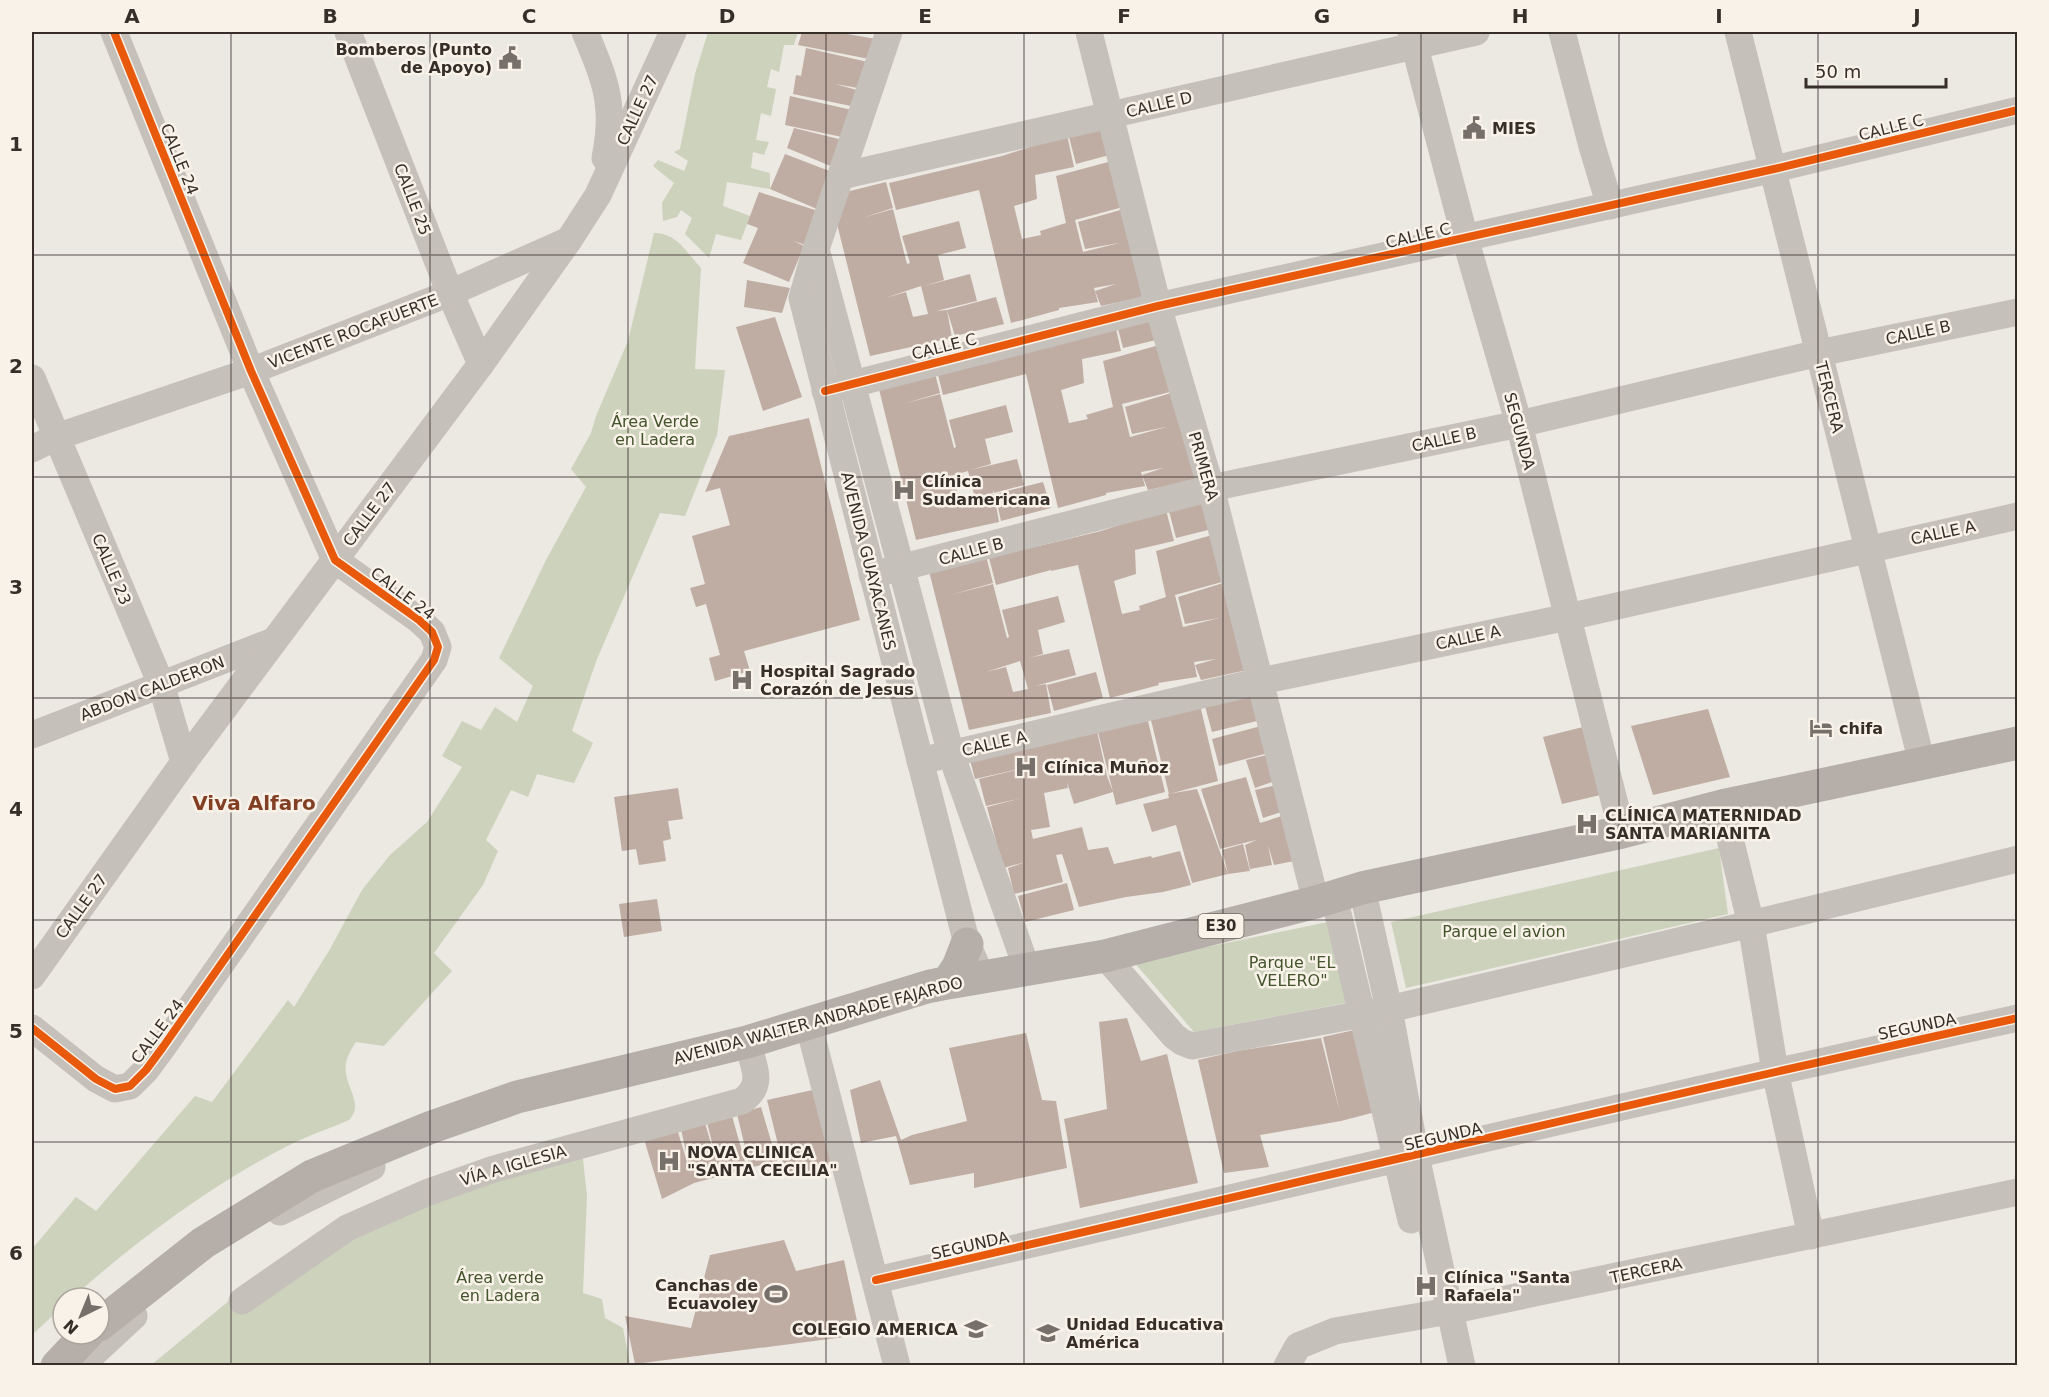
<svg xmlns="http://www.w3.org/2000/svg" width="2049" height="1397" viewBox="0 0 2049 1397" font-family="'DejaVu Sans',sans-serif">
<rect width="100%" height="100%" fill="#ece8e2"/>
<g fill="#cdd2bc">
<path d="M708 32H798L794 45H784L779 72 771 69 767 87 776 89 771 116 761 113 756 140 769 142 764 155 753 152 751 168 770 173V189L727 182 723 206 750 216 741 240 716 234 709 258 685 234 692 218 681 210 677 217 663 221 662 203 674 183 653 166 658 160 684 171 688 161 674 152 680 149 695 74Z"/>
<path d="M654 233C677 233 686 252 701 268L695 369 725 370 717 435 685 516 660 513 597 659 572 731 593 743 574 783 537 774 528 797 511 790 486 840 498 851 483 885 434 953 452 971 384 1046 356 1042C349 1052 344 1062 346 1074 349 1092 363 1105 349 1120 332 1128 314 1133 298 1141 220 1178 137 1240 72 1298H63V1306L32 1335V1249L76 1197 96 1211 195 1096 212 1102 288 1000 294 1007 330 949 362 890 390 855 427 822 462 767 442 756 462 721 481 730 495 707 517 722 533 686 499 658 546 560 586 487 571 469 591 433 596 416 628 341Z"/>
<path d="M1719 848 1728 914 1406 988 1391 922Z"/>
<path d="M1328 922 1346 1003 1194 1032 1134 962Z"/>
<path d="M580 1132 587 1196 583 1293 602 1299 605 1318 623 1328 630 1365 150 1366 264 1272Z"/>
</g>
<g fill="#bfada4" fill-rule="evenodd">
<path d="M802 32H836L876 39 869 59 798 45Z"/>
<path d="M806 48 868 62 858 88 835 84 857 90 851 106 793 94 796 75 801 76Z"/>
<path d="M790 96 852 110 842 137 785 125Z"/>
<path d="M1106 126 1113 154 1076 164 1069 137Z"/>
<path d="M794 128 843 140 833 167 787 148Z"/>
<path d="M1067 135 1074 167 1035 175 1037 199 1014 206 1022 239 1041 235 1040 231 1066 223 1056 176 1112 161 1123 207 1075 220 1083 252 1119 243 1085 249 1078 222 1124 209 1147 296 1101 306 1095 291 1116 284 1094 288 1098 302 1059 308V310L1011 323 979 190 896 210 889 183 1002 156Z"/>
<path d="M785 154 832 172 817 209 770 189Z"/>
<path d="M886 182 893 208 862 218 893 209 907 264 910 263 902 236 959 221 966 248 938 255 944 280 924 286 970 274 977 301 936 311 947 310 952 338 870 356 830 196ZM921 286 928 314 913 317 906 292 885 298Z"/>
<path d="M759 192 818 211 805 245 794 241 804 246 789 282 743 263 758 228 747 224Z"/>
<path d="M747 280 790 288 782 313 744 307Z"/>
<path d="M996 297 1004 324 955 336 947 310Z"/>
<path d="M1153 311 1160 339 1123 348 1116 321Z"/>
<path d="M775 317 802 397 763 411 736 327Z"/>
<path d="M1114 320 1121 351 1082 359 1084 383 1061 390 1069 423 1088 419 1086 415 1113 407 1103 361 1159 345 1170 392 1122 404 1130 437 1166 427 1132 434 1125 407 1171 393 1195 480 1148 490 1142 475 1163 468 1141 472 1145 486 1106 493V495L1058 508 1026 374 943 395 936 367 1048 339 1052 349 1050 340Z"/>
<path d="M933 366 940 393 903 404 940 394 954 448 956 447 949 420 1006 405 1013 432 985 439 991 464 970 470 1017 459 1024 485 994 493 993 490V493L983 496 994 494 999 522 916 540 877 381ZM968 471 975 498 960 502 953 476 931 482Z"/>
<path d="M809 418 860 620 744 651 750 671 715 681 709 658 720 655 706 604 696 607 690 588 705 584 692 536 730 525 720 488 705 492 729 436Z"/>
<path d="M1043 482 1051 508 1001 521 995 494Z"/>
<path d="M1206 501 1212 529 1176 538 1169 511Z"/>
<path d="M1166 510 1174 541 1135 550 1136 574 1114 581 1122 614 1140 610 1139 606 1166 597 1156 551 1212 535 1222 582 1175 595 1183 627 1219 618 1185 624 1178 597 1223 583 1247 670 1201 680 1195 665 1216 659 1194 662 1197 677 1158 683 1159 685 1110 698 1078 565 1051 571V570L996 585 989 558 1101 531Z"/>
<path d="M986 556 993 583 950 595 993 584 1007 638 1009 637 1002 610 1058 596 1065 622 1038 630 1043 654 1029 658 1069 649 1076 675 1035 686 1046 684 1051 713 969 730 929 571ZM1020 661 1028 689 1013 692 1006 667 986 672Z"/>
<path d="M1096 672 1103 698 1054 711 1047 685Z"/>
<path d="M1254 693 1261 720 1212 732 1205 706Z"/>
<path d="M1200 705 1218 781 1169 794 1150 716Z"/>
<path d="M1708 709 1730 777 1653 795 1631 726Z"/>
<path d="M1147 717 1165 792 1116 805 1113 792 1074 804 1067 782 1068 788 1044 793 1050 827 1031 830 1033 839 1082 827 1088 850 1108 847 1114 864 1151 856 1152 858 1180 851 1191 885 1163 892 1126 897 1079 907 1062 854 1056 855 1063 882 1014 894 1008 868 1026 862 1003 868 987 807 1022 798 986 806 979 779 1024 768 975 779 968 752 1053 732 1096 727 1107 776 1113 792 1097 728Z"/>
<path d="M1261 726 1268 753 1219 766 1212 739Z"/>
<path d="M1587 726 1609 793 1562 804 1543 737Z"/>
<path d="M1271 754 1278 780 1255 788 1246 760Z"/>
<path d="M1246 777 1260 823 1291 813 1304 859 1274 865 1268 845 1272 865 1250 869 1245 845 1256 840 1220 849 1201 789Z"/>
<path d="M1280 784 1287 810 1263 818 1255 790Z"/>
<path d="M678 788 683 819 668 821 671 839 663 841 666 861 639 865 636 849 622 851 614 797Z"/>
<path d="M1197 789 1228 874 1192 883 1176 825 1152 832 1143 804 1169 798 1168 794Z"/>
<path d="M1243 844 1250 871 1228 874 1222 850Z"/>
<path d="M1067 883 1074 910 1025 922 1018 896Z"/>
<path d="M657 899 662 931 624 937 619 904Z"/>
<path d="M1127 1018 1141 1061 1167 1054 1198 1183 1080 1208 1064 1119 1107 1109 1099 1022Z"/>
<path d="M1363 1028 1383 1110 1341 1121 1260 1135 1269 1167 1224 1173 1198 1060 1237 1051 1321 1038 1340 1113 1323 1037Z"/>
<path d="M1026 1033 1042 1100 1056 1101 1067 1168 974 1188V1173L910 1185 896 1136 861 1143 850 1090 880 1080 901 1140 912 1135 967 1121 949 1048Z"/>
<path d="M817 1089 835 1164 786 1177 767 1100Z"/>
<path d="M761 1107 777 1161 750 1168 737 1114Z"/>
<path d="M732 1116 747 1169 694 1183 662 1199 644 1139 677 1129 691 1175 681 1129 705 1123 719 1171 707 1122Z"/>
<path d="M784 1240 796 1271 844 1260 860 1335 635 1364 625 1316 691 1328 710 1255Z"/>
</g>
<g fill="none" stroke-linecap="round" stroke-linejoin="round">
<g stroke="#c6c0ba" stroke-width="27">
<path d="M348 32 450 293 481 364"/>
<path d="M585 32C605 80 616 104 605 158"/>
<path d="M889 32 816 249 802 298 967 944 975 962"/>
<path d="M1089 32 1158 306 1211 488 1316 902"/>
<path d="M1411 32 1465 238 1519 424 1622 832"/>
<path d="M1562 32 1592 146 1610 206"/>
<path d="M1738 32 1922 763"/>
<path d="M841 176 1476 32"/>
<path d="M816 249 951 754 1027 969"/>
<path d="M32 378 161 684 184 762"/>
<path d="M825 391 1158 306 1774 169 2018 110"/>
<path d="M32 449 56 437 251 371 450 293 569 240"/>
<path d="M872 575 1211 488 1519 424 1819 353 2018 312"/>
<path d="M32 735 273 641"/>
<path d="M920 761 1261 681 1568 617 2018 516"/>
<path d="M1722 806 1751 924 1775 1071 1811 1236"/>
<path d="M1362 888 1389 1009 1416 1156 1462 1366"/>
<path d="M1334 897 1411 1220"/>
<path d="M1105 956 1174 1036 1182 1042 1192 1046 1389 1009 1751 924 2018 859"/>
<path d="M32 976 184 762 481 364 569 240 598 195 673 32"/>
<path d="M808 1022 897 1366"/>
<path d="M32 1028 96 1079 115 1089 130 1086 146 1070 163 1047 434 660 438 647 432 632 419 620 335 560 251 371 114 32"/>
<path d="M280 1212 372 1167"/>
<path d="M876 1280C1256 1193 1636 1101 2018 1018"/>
<path d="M242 1301 347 1228 426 1193 494 1169 742 1101C766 1084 753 1065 747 1042"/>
<path d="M80 1366 134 1316"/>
<path d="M1287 1366 1298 1346 1335 1331 1449 1311 2018 1192"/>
</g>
<g stroke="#b5aea9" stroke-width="33">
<path d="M932 986 948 982 958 967 967 944"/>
<path d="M99 1325 203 1243 312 1176 429 1128 517 1097 747 1042 930 986 1105 956 1316 902 1362 888 1622 832 1722 806 2018 743"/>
<path d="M57 1366 87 1334"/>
</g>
<g stroke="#f9f2e9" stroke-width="11">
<g id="cycleway">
<path d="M825 391 1158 306 1774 169 2018 110"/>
<path d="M32 1028 96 1079 115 1089 130 1086 146 1070 163 1047 434 660 438 647 432 632 419 620 335 560 251 371 114 32"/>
<path d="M876 1280C1256 1193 1636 1101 2018 1018"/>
</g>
</g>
<use href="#cycleway" stroke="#e8590c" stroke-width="8"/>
</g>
<path fill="none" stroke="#372e29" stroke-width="1.5" stroke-opacity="0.55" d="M231 32V1366M430 32V1366M628 32V1366M826 32V1366M1024 32V1366M1223 32V1366M1421 32V1366M1619 32V1366M1818 32V1366M32 255H2018M32 477H2018M32 698H2018M32 920H2018M32 1142H2018"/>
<defs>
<g id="civic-bare" transform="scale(1.8)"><path d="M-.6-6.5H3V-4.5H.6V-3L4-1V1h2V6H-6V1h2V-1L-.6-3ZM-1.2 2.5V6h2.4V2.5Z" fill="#766f6a" stroke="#f9f2e9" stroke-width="2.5" paint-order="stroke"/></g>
<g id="hospital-bare" transform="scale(1.8)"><path d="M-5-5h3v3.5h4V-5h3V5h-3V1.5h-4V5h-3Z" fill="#766f6a" stroke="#f9f2e9" stroke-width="2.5" paint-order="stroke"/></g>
<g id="hotel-bare" transform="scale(1.8)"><path d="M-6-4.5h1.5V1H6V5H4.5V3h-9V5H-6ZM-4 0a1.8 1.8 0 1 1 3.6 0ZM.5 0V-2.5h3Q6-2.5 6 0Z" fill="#766f6a" stroke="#f9f2e9" stroke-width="2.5" paint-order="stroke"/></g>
<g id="stadium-bare" transform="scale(1.8)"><path d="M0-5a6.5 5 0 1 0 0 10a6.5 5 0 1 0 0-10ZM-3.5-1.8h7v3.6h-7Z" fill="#766f6a" stroke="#f9f2e9" stroke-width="2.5" paint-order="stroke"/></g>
<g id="school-bare" transform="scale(1.8)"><path d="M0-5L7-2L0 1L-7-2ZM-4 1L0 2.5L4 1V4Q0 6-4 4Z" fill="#766f6a" stroke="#f9f2e9" stroke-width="2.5" paint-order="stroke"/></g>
<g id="university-bare" transform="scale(1.8)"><path d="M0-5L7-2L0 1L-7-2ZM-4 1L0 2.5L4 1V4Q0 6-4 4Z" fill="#766f6a" stroke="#f9f2e9" stroke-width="2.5" paint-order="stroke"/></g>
</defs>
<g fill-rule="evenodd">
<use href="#civic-bare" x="510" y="58"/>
<use href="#civic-bare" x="1474" y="128"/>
<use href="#hospital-bare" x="904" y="490"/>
<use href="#hospital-bare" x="742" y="680"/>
<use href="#hotel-bare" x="1821" y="728"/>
<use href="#hospital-bare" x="1026" y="767"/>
<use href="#hospital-bare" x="1587" y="824"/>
<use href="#hospital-bare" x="669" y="1161"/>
<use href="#hospital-bare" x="1426" y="1286"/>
<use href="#stadium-bare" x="776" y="1294"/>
<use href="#school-bare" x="976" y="1329"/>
<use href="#university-bare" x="1048" y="1333"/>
</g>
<g text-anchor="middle" stroke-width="5" stroke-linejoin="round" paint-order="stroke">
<rect fill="#f9f2e9" stroke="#716963" stroke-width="1.5" x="1198.5" y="914" width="45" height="24" rx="4.5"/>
<g font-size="15" font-weight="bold" fill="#372e29">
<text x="1221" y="931">E30</text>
</g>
<g font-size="16" font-weight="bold" fill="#372e29" stroke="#f9f2e9" text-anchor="start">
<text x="492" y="55" text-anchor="end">Bomberos (Punto<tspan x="492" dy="18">de Apoyo)</tspan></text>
<text x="1492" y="134">MIES</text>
<text x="922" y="487">Clínica<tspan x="922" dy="18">Sudamericana</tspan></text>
<text x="760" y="677">Hospital Sagrado<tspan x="760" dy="18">Corazón de Jesus</tspan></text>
<text x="1839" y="734">chifa</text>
<text x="1044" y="773">Clínica Muñoz</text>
<text x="1605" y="821">CLÍNICA MATERNIDAD<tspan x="1605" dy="18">SANTA MARIANITA</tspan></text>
<text x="687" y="1158">NOVA CLINICA<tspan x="687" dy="18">"SANTA CECILIA"</tspan></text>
<text x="1444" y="1283">Clínica "Santa<tspan x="1444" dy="18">Rafaela"</tspan></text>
<text x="758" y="1291" text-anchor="end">Canchas de<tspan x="758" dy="18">Ecuavoley</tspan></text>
<text x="1066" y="1330">Unidad Educativa<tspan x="1066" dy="18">América</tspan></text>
<text x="958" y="1335" text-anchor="end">COLEGIO AMERICA</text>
</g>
<g font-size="16" fill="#372e29" stroke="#f9f2e9">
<text transform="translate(1159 104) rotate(-13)" y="6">CALLE D</text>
<text transform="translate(637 110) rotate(-65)" y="6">CALLE 27</text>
<text transform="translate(1891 127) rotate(-14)" y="6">CALLE C</text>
<text transform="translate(180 159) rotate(68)" y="6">CALLE 24</text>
<text transform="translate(413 199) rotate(69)" y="6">CALLE 25</text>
<text transform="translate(1418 235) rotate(-13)" y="6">CALLE C</text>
<text transform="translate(353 331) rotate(-21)" y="6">VICENTE ROCAFUERTE</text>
<text transform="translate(1918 332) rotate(-12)" y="6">CALLE B</text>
<text transform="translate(944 346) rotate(-14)" y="6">CALLE C</text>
<text transform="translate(1830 397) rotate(76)" y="6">TERCERA</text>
<text transform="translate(1520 431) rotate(75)" y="6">SEGUNDA</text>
<text transform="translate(1444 439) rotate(-12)" y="6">CALLE B</text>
<text transform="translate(1204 466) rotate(74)" y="6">PRIMERA</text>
<text transform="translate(369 514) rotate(-53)" y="6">CALLE 27</text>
<text transform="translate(1943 532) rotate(-12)" y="6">CALLE A</text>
<text transform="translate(971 551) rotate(-15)" y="6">CALLE B</text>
<text transform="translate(869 561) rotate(76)" y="6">AVENIDA GUAYACANES</text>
<text transform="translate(112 569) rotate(67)" y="6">CALLE 23</text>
<text transform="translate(403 593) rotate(37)" y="6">CALLE 24</text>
<text transform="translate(1468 637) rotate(-12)" y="6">CALLE A</text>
<text transform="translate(152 688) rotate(-21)" y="6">ABDON CALDERON</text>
<text transform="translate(994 743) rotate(-13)" y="6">CALLE A</text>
<text transform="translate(81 906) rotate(-54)" y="6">CALLE 27</text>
<text transform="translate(818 1020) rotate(-15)" y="6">AVENIDA WALTER ANDRADE FAJARDO</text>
<text transform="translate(1917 1026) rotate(-12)" y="6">SEGUNDA</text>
<text transform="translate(157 1031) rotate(-53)" y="6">CALLE 24</text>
<text transform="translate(1443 1136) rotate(-13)" y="6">SEGUNDA</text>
<text transform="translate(513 1165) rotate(-16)" y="6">VÍA A IGLESIA</text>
<text transform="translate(970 1245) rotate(-13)" y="6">SEGUNDA</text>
<text transform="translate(1646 1270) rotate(-12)" y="6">TERCERA</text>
</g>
<g font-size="16" fill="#44542d" stroke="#f9f2e9">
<text x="655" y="427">Área Verde<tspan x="655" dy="18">en Ladera</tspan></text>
<text x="1504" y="937">Parque el avion</text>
<text x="1292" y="968">Parque "EL<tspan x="1292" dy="18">VELERO"</tspan></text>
<text x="500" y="1283">Área verde<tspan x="500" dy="18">en Ladera</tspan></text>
</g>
<g font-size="20" font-weight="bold" fill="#833f24" stroke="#f9f2e9">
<text x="254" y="810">Viva Alfaro</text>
</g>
</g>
<rect width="2049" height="1397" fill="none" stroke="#f9f2e9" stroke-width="66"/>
<g transform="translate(81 1316) rotate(223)"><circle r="28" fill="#f9f2e9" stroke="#aba49c" stroke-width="1.5"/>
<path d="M0-4.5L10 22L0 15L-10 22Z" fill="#766f6a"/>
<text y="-9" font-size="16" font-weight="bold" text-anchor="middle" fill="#372e29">N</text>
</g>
<path d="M1806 78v9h140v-9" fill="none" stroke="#372e29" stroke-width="3"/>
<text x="1815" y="78" font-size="18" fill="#372e29" stroke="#f9f2e9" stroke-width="4.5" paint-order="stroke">50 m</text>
<rect x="33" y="33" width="1983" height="1331" fill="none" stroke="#372e29" stroke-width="2"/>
<g font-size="20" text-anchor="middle" font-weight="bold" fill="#372e29">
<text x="132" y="23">A</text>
<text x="330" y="23">B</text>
<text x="529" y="23">C</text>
<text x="727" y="23">D</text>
<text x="925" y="23">E</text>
<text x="1124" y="23">F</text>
<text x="1322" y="23">G</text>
<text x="1520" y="23">H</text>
<text x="1719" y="23">I</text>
<text x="1917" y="23">J</text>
<text x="16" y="151">1</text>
<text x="16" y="373">2</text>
<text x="16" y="594">3</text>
<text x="16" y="816">4</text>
<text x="16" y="1038">5</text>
<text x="16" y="1260">6</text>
</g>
</svg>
